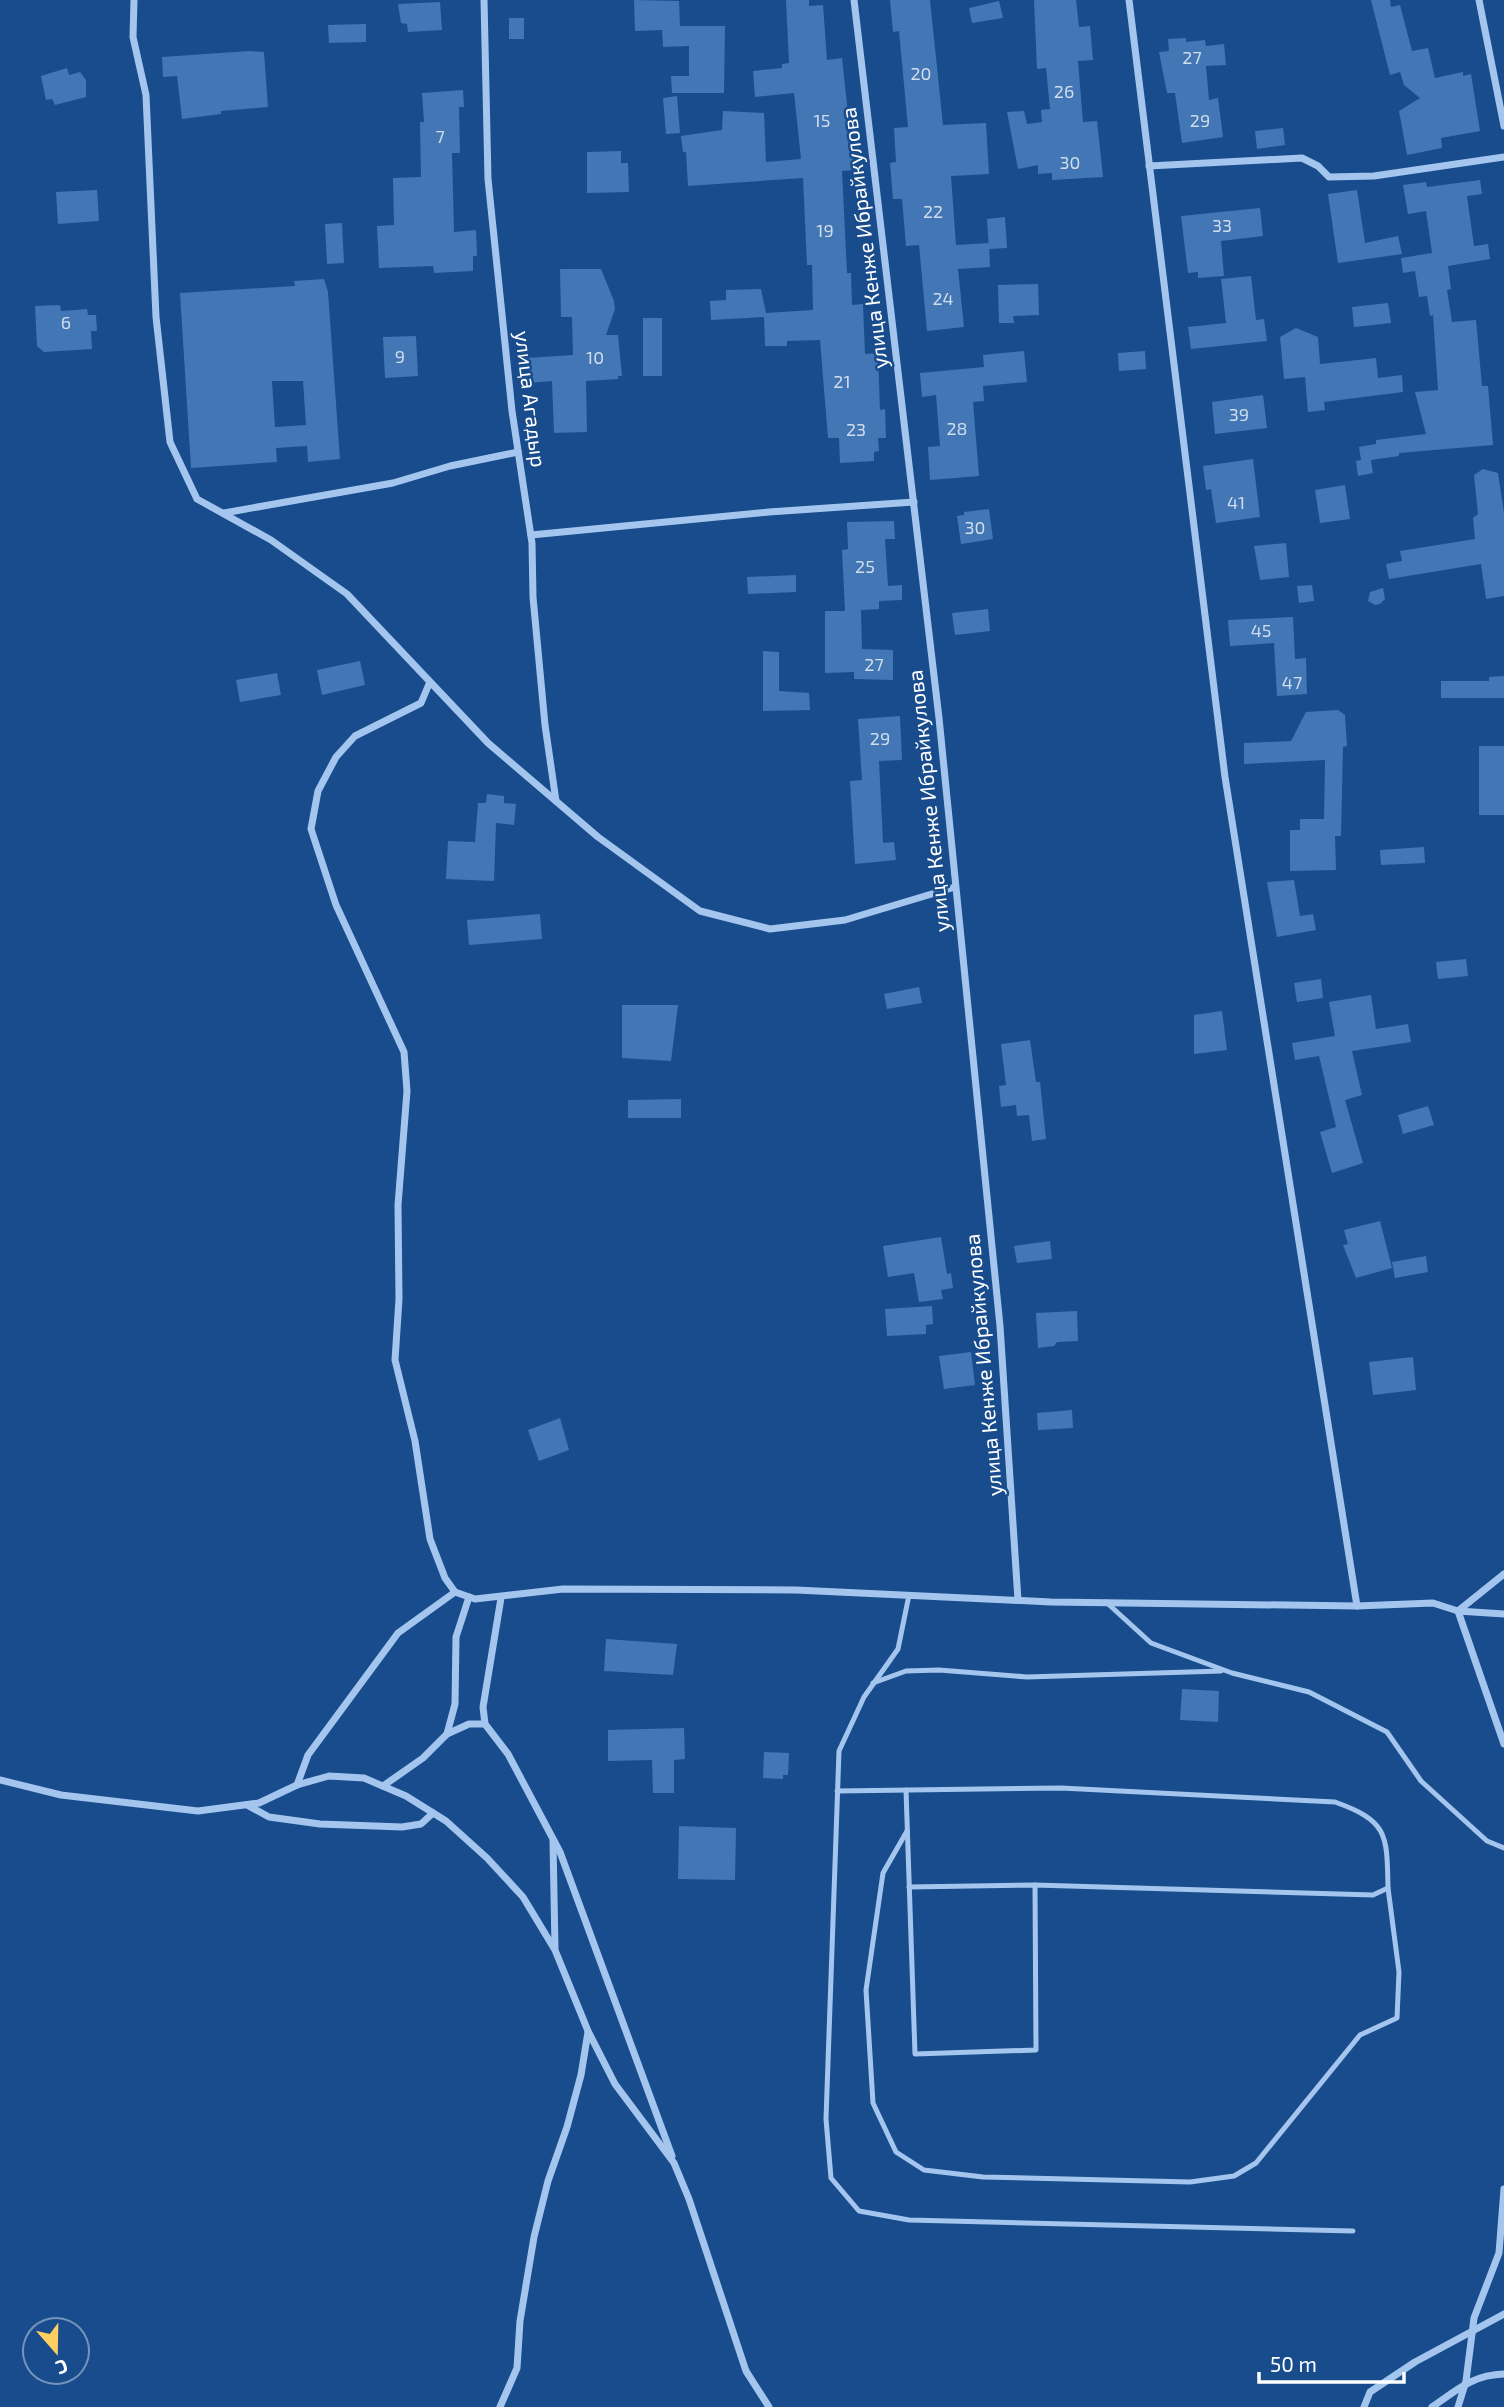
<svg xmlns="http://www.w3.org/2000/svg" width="1504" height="2407" viewBox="0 0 1504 2407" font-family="'Exo 2',sans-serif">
<rect width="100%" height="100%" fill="#194c8c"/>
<g fill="#4276b4" fill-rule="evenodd">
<path d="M634 0 679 1 680 26H725L724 93H672L671 76H689V46L663 47 662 30 635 31Z"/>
<path d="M786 0H809V6L823 5 827 60 842 58 854 170 842 171 847 273H851L852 305 863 304 865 354 878 353 880 410 885 409 886 438H878L879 451 874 452V461L840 463 839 438H828L820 340 787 341V346H765L764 317 711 320 710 301 726 300V290L761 289 766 313 813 310 812 265H807L803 178 688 186 686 152H683L681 136 722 130 723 111 764 113 766 162 801 159 794 93 755 97 753 71 782 68V64L789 63Z"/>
<path d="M890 0H930L943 125 986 123 989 174 951 176 956 245 989 243 990 267 958 269 964 327 927 331 919 245 906 246 902 199H893L890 163 896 162 894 128 908 127 899 31 893 32Z"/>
<path d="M1034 0H1076L1079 27 1090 26 1093 60 1078 61 1083 122 1097 121 1103 177 1052 180V173L1038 174V165L1018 169 1007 112 1024 111 1027 124 1042 122 1041 110 1050 109 1046 68 1037 69Z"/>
<path d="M1371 0H1390L1391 7 1400 5 1412 51 1428 48 1435 78 1463 72V76L1471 74 1480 131 1441 138 1442 148 1407 155 1399 111 1420 98 1404 85 1400 72 1390 75Z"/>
<path d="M999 1 1003 18 972 23 969 8Z"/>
<path d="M440 2 442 30 408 32 407 24 401 23 398 4Z"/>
<rect x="509" y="18" width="15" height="21"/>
<path d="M366 24V42L329 43 328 25Z"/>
<path d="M1186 38V42L1205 40 1206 46 1224 44 1226 65 1206 66 1209 100 1218 98 1223 137 1182 143 1175 93H1167L1159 52 1169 51 1168 39Z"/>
<path d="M249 51 264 52 268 107 221 111V114L182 119 177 76 163 77 162 57Z"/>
<path d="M67 68 69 75 80 72 86 80V97L55 105 52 99 46 100 41 76Z"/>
<path d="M463 90 464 107H459L460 153H452L454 232 476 230 477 256H473V271L434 273 433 266 379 268 377 226 394 225 393 178 421 177 420 122H424L422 93Z"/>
<path d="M677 96 680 133 666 134 663 98Z"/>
<path d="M1283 128 1285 145 1257 149 1255 131Z"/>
<path d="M621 151V163H628L629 192 587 193V152Z"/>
<path d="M1480 180 1482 194 1467 196 1474 246 1488 244 1490 259 1448 266 1451 289 1447 290 1452 322 1476 320 1482 386H1488L1493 445 1399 453V456L1371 460 1373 473 1358 476 1356 461 1361 460 1359 447 1376 444V440L1426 434 1415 392 1438 390 1433 315 1430 316 1427 296 1419 297 1415 271 1403 273 1401 258 1432 253 1426 211 1408 214 1403 185 1426 182 1427 187Z"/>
<path d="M97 190 99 221 58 224 56 192Z"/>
<path d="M1357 190 1365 243 1398 236 1402 254 1338 263 1328 194Z"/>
<path d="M1260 208 1263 236 1221 241 1224 276 1198 278V272L1188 273 1181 216Z"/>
<path d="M1005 217 1007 248 989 249 987 219Z"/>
<path d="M342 223 344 263 327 264 325 224Z"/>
<path d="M560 269H601L614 301 615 309 606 335H618L622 376H618V379L586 381 587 432 554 433 552 381 528 383 527 358 573 355 572 317H561Z"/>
<path d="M1251 276 1256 320 1264 319 1267 341 1191 349 1188 327 1226 323 1221 279Z"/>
<path d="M324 279 328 292 340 459 308 462 307 446 276 448 277 462 191 468 180 293 295 286 294 281ZM272 381H303L306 425 275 427Z"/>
<path d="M1038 284 1039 315 1013 316 1014 323H999L998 285Z"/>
<path d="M1388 303 1391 323 1354 327 1352 307Z"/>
<path d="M60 305 61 311 87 309 88 315H96L97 331H91L92 349 44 352 37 346 35 306Z"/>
<rect x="643" y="318" width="19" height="58"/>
<path d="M1296 328 1318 337 1320 364 1376 358 1378 378 1402 375 1403 392 1324 402 1325 410 1308 412 1305 377 1284 379 1280 337Z"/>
<path d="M416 336 418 376 385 378 383 337Z"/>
<path d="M1024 351 1027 382 983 386 984 401 973 402 979 476 930 480 928 447 940 446 936 395 922 397 920 373 984 367 983 355Z"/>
<path d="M1145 351 1146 369 1119 371 1118 353Z"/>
<path d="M1263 395 1267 428 1215 434 1212 402Z"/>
<path d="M1253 459 1260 517 1216 523 1211 489 1206 490 1203 466Z"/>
<path d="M1483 469 1498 473 1504 513V596L1486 599 1481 564 1389 579 1386 564 1402 561 1400 551 1475 539 1473 518 1478 514 1474 475Z"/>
<path d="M1345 485 1350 519 1320 523 1315 490Z"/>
<path d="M989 509 993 539 961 544 957 516 964 515V512Z"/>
<path d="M894 521 895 539H885L888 586 902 585V600L879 601V609L861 610 862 649 893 650V680L854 679V672L825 673V611H845L842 550 848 549 847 522Z"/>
<path d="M1286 543 1289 577 1260 580 1254 546Z"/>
<path d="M796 575V592L748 594 747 577Z"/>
<path d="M1312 585 1314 601 1299 603 1297 586Z"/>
<path d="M1383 588 1385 599 1380 604 1375 605 1368 601 1370 592Z"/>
<path d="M988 609 990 631 955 635 952 613Z"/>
<path d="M1293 617 1295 659 1306 658 1307 694 1277 696 1274 643 1230 646 1228 620Z"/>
<path d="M763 651 779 652V691L809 693 810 710 763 711Z"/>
<path d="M360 661 365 685 322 695 317 670Z"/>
<path d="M277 673 281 695 240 702 236 680Z"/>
<path d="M1504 676V698H1441V681H1489V677Z"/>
<path d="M1338 710 1345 715 1347 746 1343 747 1341 836H1335L1336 870 1290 871V830H1300V819H1324L1325 760 1244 764V743L1291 741 1306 712Z"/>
<path d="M900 716 902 760 879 761 883 843 894 842 896 860 855 864 850 781 862 780 858 719Z"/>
<rect x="1479" y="746" width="25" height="69"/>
<path d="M487 794 504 796V803L516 804 514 825 496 823 494 881 446 879 448 841 475 842 478 803H486Z"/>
<path d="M1424 847 1425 863 1381 865 1380 850Z"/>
<path d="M1294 880 1300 916 1313 914 1316 930 1277 937 1267 882Z"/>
<path d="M540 914 542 939 469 945 467 920Z"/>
<path d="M1466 959 1468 976 1438 979 1436 962Z"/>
<path d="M1321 979 1323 998 1297 1002 1294 983Z"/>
<path d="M919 987 922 1003 887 1009 884 994Z"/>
<path d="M1371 995 1376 1029 1408 1024 1411 1042 1352 1051 1362 1095 1345 1100 1363 1163 1332 1173 1320 1132 1336 1127 1319 1056 1295 1060 1292 1043 1335 1036 1329 1002Z"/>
<path d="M622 1005H678L671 1061 622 1058Z"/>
<path d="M1222 1011 1227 1050 1194 1054V1015Z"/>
<path d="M1030 1040 1036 1082H1040L1046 1139 1032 1141 1029 1115 1017 1116 1016 1105 1001 1107 999 1086 1006 1085 1001 1044Z"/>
<path d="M681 1099V1118H628V1100Z"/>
<path d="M1428 1106 1434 1125 1403 1134 1398 1115Z"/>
<path d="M1380 1221 1392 1268 1356 1278 1343 1245 1348 1244 1344 1230Z"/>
<path d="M941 1237 947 1274 951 1273 953 1288 941 1290 943 1299 919 1302 914 1273 888 1277 883 1246Z"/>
<path d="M1050 1241 1052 1259 1017 1263 1014 1246Z"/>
<path d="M1426 1256 1428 1272 1395 1278 1392 1262Z"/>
<path d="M932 1306 933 1324 926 1325V1334L887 1336 885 1309Z"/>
<path d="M1077 1311 1078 1341 1057 1342 1054 1346 1038 1348 1036 1313Z"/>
<path d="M971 1352 975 1385 944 1389 939 1356Z"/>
<path d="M1413 1357 1416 1390 1373 1395 1369 1362Z"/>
<path d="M1072 1410 1073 1428 1038 1430 1037 1413Z"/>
<path d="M560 1418 569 1450 539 1461 528 1430Z"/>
<path d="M606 1639 677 1644 673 1675 604 1671Z"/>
<path d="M1182 1689 1219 1691 1218 1722 1180 1720Z"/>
<path d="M684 1728 685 1759 674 1760V1793H653L652 1760 608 1761V1730Z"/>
<path d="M764 1752 789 1753 788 1775H783V1779L763 1778Z"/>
<path d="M679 1826 736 1828 735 1880 678 1879Z"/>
</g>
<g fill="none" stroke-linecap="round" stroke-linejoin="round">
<g stroke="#a4c6ee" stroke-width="5">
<path d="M909 1595 898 1649 864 1697 839 1751 826 2119 831 2178 859 2211 909 2220 1353 2231"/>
<path d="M1106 1602 1151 1643 1232 1673 1309 1692 1387 1732 1421 1781 1487 1841 1504 1848"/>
<path d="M873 1683 906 1671 939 1670 1027 1677 1221 1671"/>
<path d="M906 1790 915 2054 1036 2050 1035 1885"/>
<path d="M837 1791 1061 1788 1335 1802C1388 1821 1387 1834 1388 1888L1373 1895 1035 1885 909 1887"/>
<path d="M907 1831 883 1873 866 1990 873 2103 896 2152 924 2170 983 2177 1190 2182 1234 2176 1256 2163 1360 2035 1397 2018 1399 1972 1388 1888"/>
</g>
<g stroke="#a4c6ee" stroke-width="7">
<path d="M134 0 133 37 146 95 156 317 170 442 197 499 271 540 347 594 488 743 598 837 700 911 770 929 845 920 955 887"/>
<path d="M484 0 488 179 512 411 532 543 533 597 545 725 556 801"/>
<path d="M854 0 939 718 1000 1326 1018 1600"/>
<path d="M1129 0 1225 777 1357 1606"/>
<path d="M1479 0 1504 126"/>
<path d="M1149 166 1302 158 1318 166 1329 177 1374 176 1504 157"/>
<path d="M224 513 393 483 450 466 518 452"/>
<path d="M531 535 769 512 914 502"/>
<path d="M429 684 421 703 355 736 336 757 318 791 311 829 336 905 404 1052 407 1091 398 1205 399 1299 395 1360 415 1441 430 1539 445 1578 455 1592 475 1599 563 1589 796 1590 1051 1602 1357 1606 1433 1603 1458 1611 1504 1614"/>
<path d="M501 1598 483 1707 485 1724 508 1754 560 1852 672 2156"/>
<path d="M1458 1611 1504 1744"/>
<path d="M1458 1611 1504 1574"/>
<path d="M447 1734 469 1724H485"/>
<path d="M0 1780 61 1795 198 1811 259 1803 297 1785 329 1776 364 1778 406 1796 446 1821 487 1858 523 1897 555 1950 588 2031 615 2084 674 2163 689 2199 746 2371 769 2407"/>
<path d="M297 1785 308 1755 398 1633 455 1592"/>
<path d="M383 1786 423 1758 447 1734 455 1704 456 1637 469 1597"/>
<path d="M247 1805 269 1817 320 1824 402 1827 421 1824 433 1813"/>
<path d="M553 1841 555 1948"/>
<path d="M500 2407 517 2368 520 2321 534 2237 548 2181 567 2127 581 2075 588 2032"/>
<path d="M1364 2407 1370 2392 1415 2362 1504 2314"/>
<path d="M1432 2407C1457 2390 1472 2375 1504 2374"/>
<path d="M1458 2407 1466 2381 1474 2318 1499 2253 1504 2189"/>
</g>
</g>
<g text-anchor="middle" stroke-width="5" stroke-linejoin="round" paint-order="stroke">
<g font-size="18" fill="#d0ddec">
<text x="1192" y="64">27</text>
<text x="921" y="80">20</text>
<text x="1064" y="98">26</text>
<text x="822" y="127">15</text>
<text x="1200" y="127">29</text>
<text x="440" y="143">7</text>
<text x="1070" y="169">30</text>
<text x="933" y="218">22</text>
<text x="1222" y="232">33</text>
<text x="825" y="237">19</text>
<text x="943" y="305">24</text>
<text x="66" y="329">6</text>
<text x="400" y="363">9</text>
<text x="595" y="364">10</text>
<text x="842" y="388">21</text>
<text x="1239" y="421">39</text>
<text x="957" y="435">28</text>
<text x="856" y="436">23</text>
<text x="1236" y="509">41</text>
<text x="975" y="534">30</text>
<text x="865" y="573">25</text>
<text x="1261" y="637">45</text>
<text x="874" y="671">27</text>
<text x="1292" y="689">47</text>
<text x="880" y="745">29</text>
</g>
<g font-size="21" fill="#fff" stroke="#194c8c">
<text transform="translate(865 238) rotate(-97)" y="7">улица Кенже Ибрайкулова</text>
<text transform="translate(530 399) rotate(83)" y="7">улица Агадыр</text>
<text transform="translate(929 801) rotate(-96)" y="7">улица Кенже Ибрайкулова</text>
<text transform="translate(984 1365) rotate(-95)" y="7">улица Кенже Ибрайкулова</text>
</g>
</g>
<g transform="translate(56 2351) rotate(160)"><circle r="33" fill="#194c8c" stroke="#7594ba" stroke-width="2"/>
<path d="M0-5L12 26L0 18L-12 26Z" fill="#ffd061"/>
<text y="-10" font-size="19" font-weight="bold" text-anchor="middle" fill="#ffffff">С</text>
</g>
<path d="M1259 2372v10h145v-10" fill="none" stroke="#ffffff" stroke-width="3.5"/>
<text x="1270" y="2372" font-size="21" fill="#ffffff" stroke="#194c8c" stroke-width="5" paint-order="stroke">50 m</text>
</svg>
